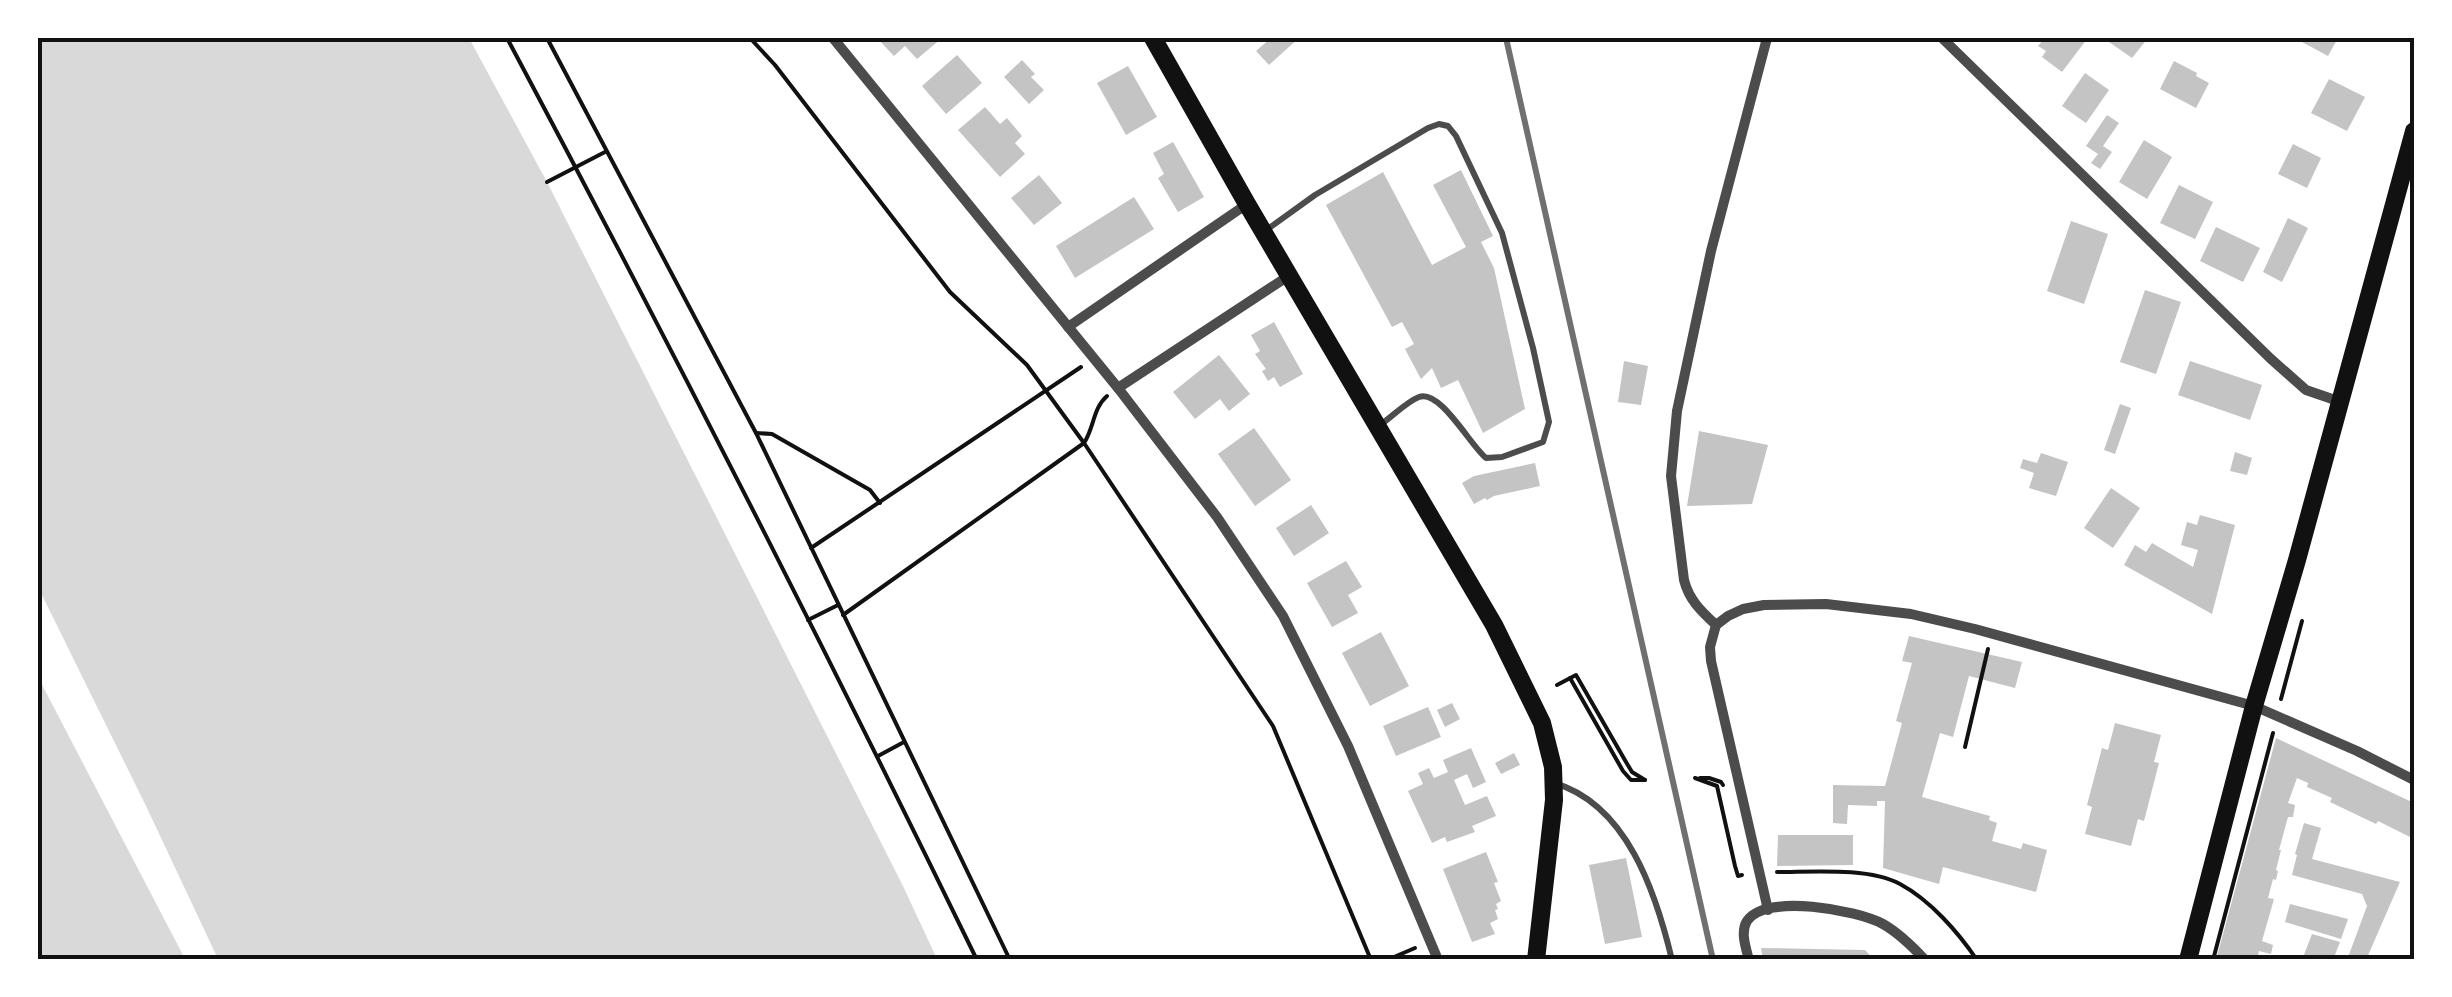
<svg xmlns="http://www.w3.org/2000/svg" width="2452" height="997" viewBox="0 0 2452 997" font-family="Barlow,sans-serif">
<rect width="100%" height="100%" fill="#fff"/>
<g fill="#d9d9d9">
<path d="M38 38H469L547 182 903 886 937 959H218L146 806 38 587Z"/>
<path d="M38 677 185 959 43 960 38 953Z"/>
</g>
<g fill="#c4c4c4">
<path d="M877 38H942L917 59 905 46 894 56Z"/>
<path d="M1271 38H1299L1269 65 1256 51Z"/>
<path d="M2045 38H2085L2087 39 2062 72 2042 57 2046 51 2038 46Z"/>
<path d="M2112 38H2148L2132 58 2109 42Z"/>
<path d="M2305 38H2338L2328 56 2302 42Z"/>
<path d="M957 55 982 83 946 114 922 86Z"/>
<path d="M1022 60 1035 74 1031 77 1044 90 1029 104 1004 77Z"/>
<path d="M2174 61 2197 73 2196 76 2209 83 2196 108 2160 89Z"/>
<path d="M1128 66 1157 117 1126 135 1097 83Z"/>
<path d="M2085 73 2109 90 2086 123 2062 106Z"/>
<path d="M2329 79 2365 97 2347 131 2311 113Z"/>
<path d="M985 107 1000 124 1007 118 1022 136 1015 143 1025 154 1000 177 958 130Z"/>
<path d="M2107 115 2119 123 2103 146 2112 152 2100 169 2091 163 2098 154 2086 146Z"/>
<path d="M2144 140 2172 157 2147 199 2119 182Z"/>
<path d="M1173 142 1204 197 1178 212 1158 178 1164 174 1153 153Z"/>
<path d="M2293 144 2321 158 2307 188 2278 174Z"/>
<path d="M1461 170 1493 236 1481 242 1494 268 1525 409 1483 433 1458 380 1441 388 1432 368 1421 379 1405 349 1414 344 1402 322 1392 327 1326 205 1383 172 1432 265 1466 247 1433 185Z"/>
<path d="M1039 175 1062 203 1034 225 1011 198Z"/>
<path d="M2179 185 2213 202 2195 239 2160 223Z"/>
<path d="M1134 197 1154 229 1075 278 1056 246Z"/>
<path d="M2288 218 2308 228 2282 282 2263 272Z"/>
<path d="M2071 221 2108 234 2084 304 2047 291Z"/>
<path d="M2216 227 2260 248 2243 282 2200 261Z"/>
<path d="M2145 290 2181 302 2156 374 2120 362Z"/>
<path d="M1274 322 1303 374 1280 387 1274 377 1268 381 1262 371 1266 369 1255 354 1260 351 1251 335Z"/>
<path d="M1219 355 1250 394 1229 411 1220 399 1195 419 1173 392Z"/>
<path d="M1624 361 1648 366 1641 405 1618 402Z"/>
<path d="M2190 361 2262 385 2250 420 2178 395Z"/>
<path d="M2120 404 2131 408 2115 454 2104 450Z"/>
<path d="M1254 428 1291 480 1255 506 1218 454Z"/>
<path d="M1699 431 1768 445 1752 504 1687 506Z"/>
<path d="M2235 452 2252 458 2247 475 2230 471Z"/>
<path d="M2041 453 2068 462 2056 496 2029 488 2034 473 2020 468 2023 459 2037 463Z"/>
<path d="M1535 463 1540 486 1494 496 1487 500 1485 498 1474 504 1462 483 1474 476Z"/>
<path d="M2111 488 2140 508 2113 548 2084 528Z"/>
<path d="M1311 505 1329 533 1294 556 1276 528Z"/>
<path d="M2200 515 2235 525 2212 614 2124 565 2135 545 2146 552 2152 543 2193 567 2198 550 2181 545 2187 522 2197 525Z"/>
<path d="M1346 561 1362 587 1348 595 1358 613 1332 627 1307 583Z"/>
<path d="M1381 632 1409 686 1370 706 1342 653Z"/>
<path d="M1909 636 2022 662 2015 688 1969 676 1953 737 1940 733 1922 797 1990 816 1989 820 1997 823 1992 841 2021 849 2023 843 2047 850 2036 892 1943 867 1939 884 1883 868 1885 801H1877V806L1848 805 1847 824 1833 823V785L1885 786 1902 723 1896 721 1912 663 1902 661Z"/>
<path d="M1452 703 1460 719 1445 727 1437 710Z"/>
<path d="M1428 707 1441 737 1396 756 1383 726Z"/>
<path d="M2115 723 2161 735 2154 762 2159 763 2144 821 2138 819 2131 846 2085 834 2092 807 2087 805 2102 748 2108 750Z"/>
<path d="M2276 738 2414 803V839L2378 821 2376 824 2330 802 2332 798 2307 787 2308 783 2297 778 2288 803 2295 805 2293 817H2288L2279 850H2281L2276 870 2278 871 2276 880 2273 879 2268 898 2274 899 2262 941 2273 945 2271 954 2259 951 2257 960H2216Z"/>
<path d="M1471 748 1486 782 1473 788 1467 774 1454 780 1465 805 1487 796 1496 816 1472 826 1475 832 1447 842 1445 837 1432 843 1408 791 1423 784 1418 773 1429 768 1434 778 1448 772 1443 760Z"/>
<path d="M1514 753 1520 765 1501 774 1495 763Z"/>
<path d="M2304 823 2321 828 2312 859 2400 882 2366 960H2347L2367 906 2362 894 2292 875 2297 855 2295 854Z"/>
<path d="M1778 835H1853V865L1777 866Z"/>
<path d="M1486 852 1498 882 1494 883 1501 901 1496 904 1498 909 1495 910 1498 919 1490 923 1495 934 1472 942 1443 869Z"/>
<path d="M1626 858 1642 937 1605 944 1589 865Z"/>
<path d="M2290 904 2348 919 2341 939 2285 922Z"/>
<path d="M2312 934 2340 942 2333 960H2302Z"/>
<path d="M1761 948 1865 950 1874 960H1763Z"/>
</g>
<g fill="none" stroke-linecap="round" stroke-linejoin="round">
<g stroke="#111" stroke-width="4">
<path d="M507 38C669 342 826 650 977 960"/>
<path d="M547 38 756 433 1010 960"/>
<path d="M750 38 775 65 950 292 1027 365 1084 443 1273 726 1371 960"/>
<path d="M547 182 605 152"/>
<path d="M756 433 772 434 870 490 880 503"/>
<path d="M811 548 1081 367"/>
<path d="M843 615 1084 443C1094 428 1093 408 1107 396"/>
<path d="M808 620 838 605"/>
<path d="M1570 678 1623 771 1631 780H1645"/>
<path d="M1557 685 1576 675 1626 762 1632 772 1645 780"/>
<path d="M2281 699 2302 621"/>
<path d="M1965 747 1988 649"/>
<path d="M878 756 904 742"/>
<path d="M1695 778 1717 786 1735 866 1738 876 1742 875"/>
<path d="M1700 778H1709L1721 782 1723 785"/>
<path d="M1777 872C1812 872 1868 867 1900 884 1930 900 1958 932 1977 960"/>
<path d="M1387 960 1415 948"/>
<path d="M2213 960 2273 733"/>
</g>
<g stroke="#4c4c4c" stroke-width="6">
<path d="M1265 231 1315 195 1428 128 1439 124 1448 126 1456 136 1502 233 1533 348 1549 422 1543 442 1502 457 1486 458C1470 445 1440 389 1419 397 1406 402 1392 417 1380 425"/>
<path d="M1554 783C1627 804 1656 893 1672 960"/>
</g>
<g stroke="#4c4c4c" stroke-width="10">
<path d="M833 38 1118 388 1217 517 1283 616 1348 746 1438 960"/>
<path d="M1942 38 2271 359 2306 390 2341 402"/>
<path d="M1068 327 1247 204"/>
<path d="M1118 388 1290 275"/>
<path d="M1716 625 1728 616 1743 609 1764 605 1826 604 1911 614 1975 629 2254 706 2357 751 2414 780"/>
<path d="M1716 625C1701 611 1689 600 1684 580L1671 476 1677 411 1711 251 1767 38"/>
<path d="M1716 625 1710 647 1711 661 1768 910"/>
<path d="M1749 960C1746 948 1740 932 1747 921 1766 893 1857 910 1883 924 1899 933 1912 946 1925 960"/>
</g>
<path stroke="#111" stroke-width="18" d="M1153 38 1247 204 1494 625 1542 723 1553 767 1554 800 1536 960"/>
<path stroke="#111" stroke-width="18" d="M2188 960 2254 706 2297 560 2414 131"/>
<path stroke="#707070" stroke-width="6" d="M1506 38 1713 960"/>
</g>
<rect width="2452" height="997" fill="none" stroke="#ffffff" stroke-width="80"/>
<rect x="40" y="40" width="2372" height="917" fill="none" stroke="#111" stroke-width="4"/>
</svg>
